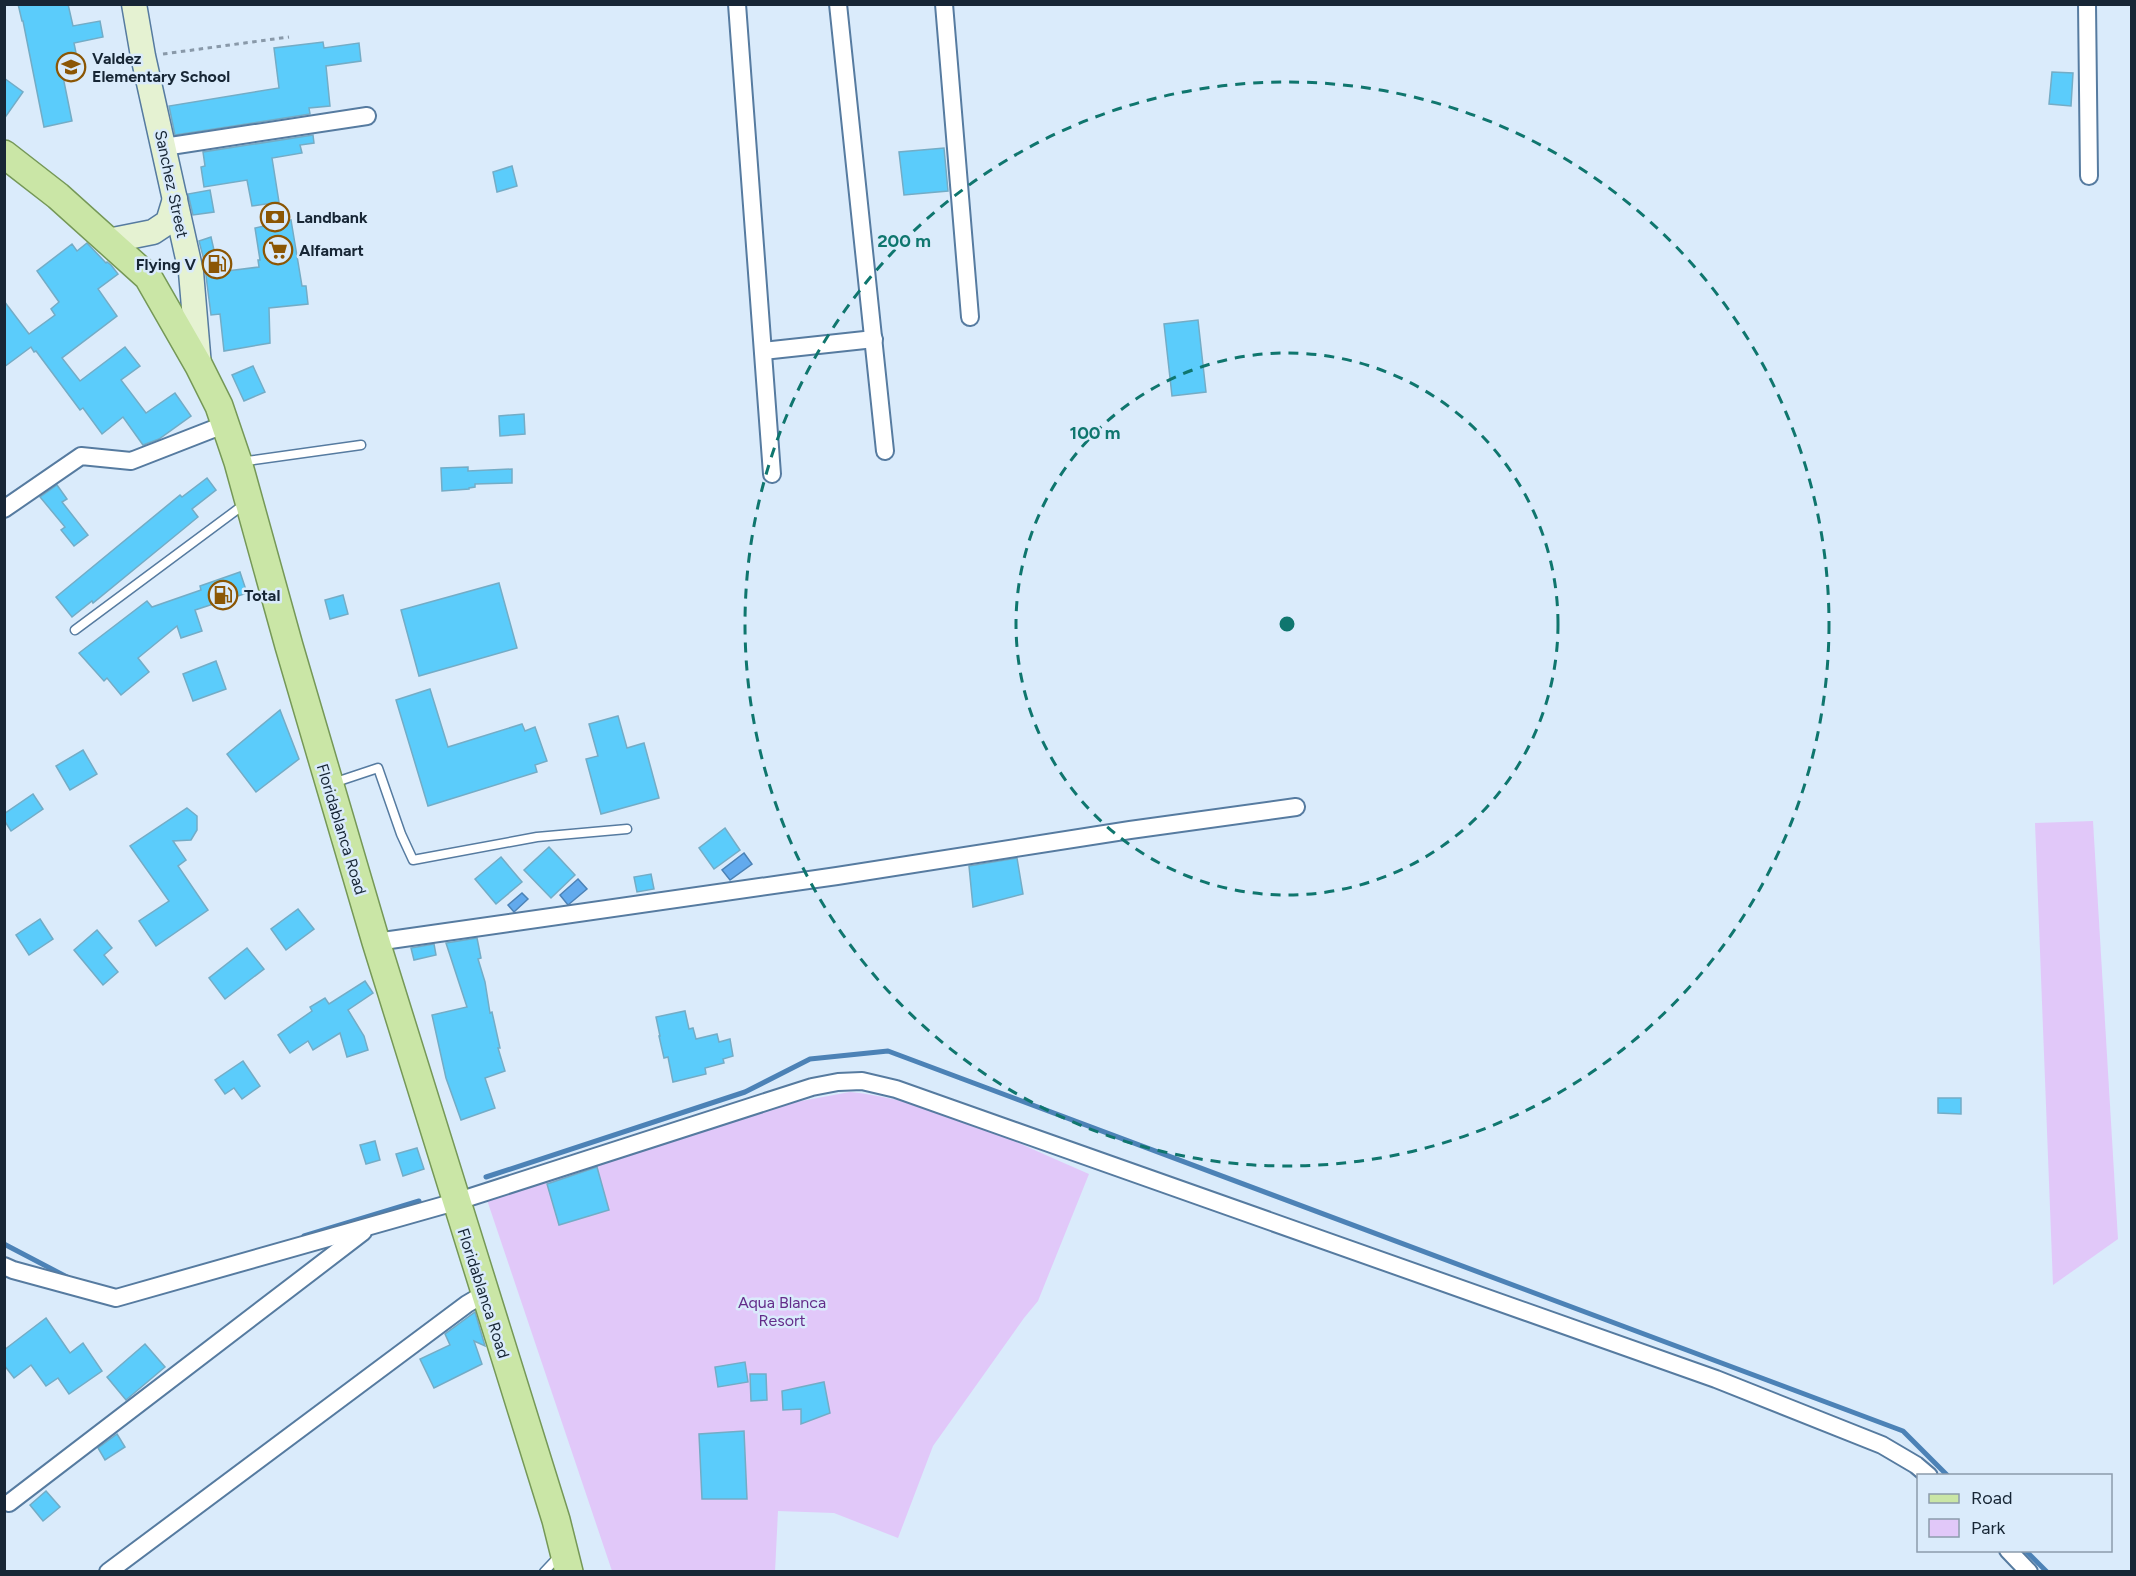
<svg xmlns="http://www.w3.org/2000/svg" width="2136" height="1576" viewBox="0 0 2136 1576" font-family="Figtree,sans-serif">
<rect width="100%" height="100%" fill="#daebfb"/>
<g fill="#e1c8f9">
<path d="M2093 821 2118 1239 2053 1285 2035 823Z"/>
<path d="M850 1092C935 1101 1011 1140 1089 1174L1038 1301 1024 1318 933 1446 898 1538 834 1513 778 1511 775 1572 612 1571 486 1197 753 1110Z"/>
</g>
<g fill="#62aaed" stroke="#4c82b6" stroke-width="1.5">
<path d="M744 853 752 864 730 880 722 870Z"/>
<path d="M578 879 587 889 568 905 560 895Z"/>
<path d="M522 893 528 899 514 912 508 905Z"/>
</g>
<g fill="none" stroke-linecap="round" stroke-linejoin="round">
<g stroke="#4c82b6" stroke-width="5">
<path d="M486 1177 745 1092 810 1059 888 1051 1903 1431 1948 1476"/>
<path d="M304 1236 419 1201"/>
<path d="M4 1244 67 1277"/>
<path d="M2025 1550 2047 1572"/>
</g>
</g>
<g fill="#5bccfb" stroke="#73acc6" stroke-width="1.5">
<path d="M18 4H68L73 26 100 21 103 37 74 43 77 58 60 62 72 121 44 127 23 21H22Z"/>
<path d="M323 42 324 48 359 43 361 61 326 66 330 106 309 108 310 114 175 135 169 106 279 88 274 48Z"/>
<path d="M2052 72 2073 73 2071 106 2049 104Z"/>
<path d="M4 78 23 92 4 119Z"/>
<path d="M313 135 314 143 300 145 302 153 272 158 279 202 252 206 247 180 204 187 201 167 205 166 203 152Z"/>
<path d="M944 148 948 191 904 195 899 152Z"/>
<path d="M512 166 517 186 497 192 493 172Z"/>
<path d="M210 190 214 212 193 215 188 194Z"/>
<path d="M291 220 302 286H306L308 304 269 308 270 343 224 351 220 314 211 315 204 260 199 241 211 237 219 272 259 267 258 260H260L255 228Z"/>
<path d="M87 243 106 263 107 262 111 265 118 274 98 289 117 316 62 358 80 381 125 347 140 366 121 380 146 413 175 393 191 416 159 439 143 445 123 417 102 434 83 408 80 410 36 351 34 352 31 347 4 367V301L29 334 55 315 51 309 59 302 37 271 72 244 77 251Z"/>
<path d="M1198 320 1206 392 1172 396 1164 324Z"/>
<path d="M253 366 265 392 244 401 232 375Z"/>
<path d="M524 414 525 434 500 436 499 416Z"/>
<path d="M468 467V471L512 469V483L475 484V487L469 488V489L442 491 441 468Z"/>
<path d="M207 478 216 490 192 509 198 517 93 603 92 601 72 617 56 597 180 495 182 497Z"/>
<path d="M57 485 67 499 62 502 88 535 74 546 61 530 65 527 40 497Z"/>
<path d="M240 572 247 593 195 610 202 631 181 638 177 626 138 658 149 672 121 695 107 678 104 681 79 653 147 601 152 607 201 590 200 586Z"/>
<path d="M499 583 517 648 419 676 401 610Z"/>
<path d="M343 595 348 614 330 619 325 600Z"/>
<path d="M216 661 226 689 193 701 183 674Z"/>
<path d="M430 689 448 747 522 724 525 731 535 727 547 761 535 765 537 772 428 806 396 700Z"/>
<path d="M280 710 299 759 256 792 227 754Z"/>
<path d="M618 716 627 748 644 743 659 798 601 814 586 759 598 756 589 724Z"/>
<path d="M83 750 97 774 70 790 56 766Z"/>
<path d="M33 794 43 809 11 831 4 820V814Z"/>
<path d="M187 808 197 816V830L191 840 173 841 186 860 178 866 208 910 156 946 139 921 169 901 130 846Z"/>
<path d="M725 828 740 850 714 869 699 848Z"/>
<path d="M549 847 575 875 551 898 524 870Z"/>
<path d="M501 857 522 882 496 904 475 879Z"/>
<path d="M1017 858 1023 894 973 907 969 866Z"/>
<path d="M651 874 654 889 637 892 634 877Z"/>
<path d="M298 909 314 929 286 950 271 929Z"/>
<path d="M40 919 53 939 29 955 16 935Z"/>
<path d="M97 930 112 948 104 955 118 972 103 985 74 950Z"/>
<path d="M477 938 481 958 478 959 485 982 490 1013 492 1012 500 1048H498L505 1071 485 1078 495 1108 461 1120 446 1078 432 1015 467 1007 446 943Z"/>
<path d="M434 944 436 955 414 960 411 948Z"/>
<path d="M247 948 264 969 225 999 209 978Z"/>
<path d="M365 981 373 993 348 1010 364 1036 368 1050 347 1057 340 1033 313 1050 308 1041 290 1053 278 1035 312 1011 310 1007 325 998 329 1004Z"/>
<path d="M685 1011 689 1029 693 1028 696 1039 717 1034 719 1042 730 1039 733 1056 723 1059 724 1063 705 1068 706 1074 673 1082 668 1057 664 1058 659 1036H660L656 1017Z"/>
<path d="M243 1061 260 1086 242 1099 234 1088 225 1094 215 1080Z"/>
<path d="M1938 1098H1961V1114L1938 1113Z"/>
<path d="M375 1141 380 1160 366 1164 360 1145Z"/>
<path d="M417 1148 424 1169 403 1176 396 1154Z"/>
<path d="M597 1167 609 1210 559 1225 547 1184Z"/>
<path d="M475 1312 485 1346 474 1341 482 1364 434 1388 420 1359 450 1345 445 1334Z"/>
<path d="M46 1318 70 1353 83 1343 102 1371 69 1394 58 1378 46 1386 31 1365 14 1378 4 1365V1350Z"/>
<path d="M145 1344 165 1367 126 1400 107 1377Z"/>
<path d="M745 1362 748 1382 718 1387 715 1367Z"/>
<path d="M750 1374H766L767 1400 751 1401Z"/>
<path d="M824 1382 830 1413 801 1424V1409L783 1410 782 1391Z"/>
<path d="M744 1431 747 1499H702L699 1434Z"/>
<path d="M117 1434 125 1447 105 1460 98 1448Z"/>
<path d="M46 1491 60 1507 43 1521 30 1505Z"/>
</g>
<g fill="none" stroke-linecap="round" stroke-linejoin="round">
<g stroke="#567ba0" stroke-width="11">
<g id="lane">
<path d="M240 462 361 445"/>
<path d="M75 630 246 503"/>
<path d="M333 783 378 768 401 834 413 860 537 837 627 829"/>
<path d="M544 1572 559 1556"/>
</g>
</g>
<g stroke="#567ba0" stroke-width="20">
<g id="street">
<path d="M737 4 772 474"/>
<path d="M838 4 885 451"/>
<path d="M944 4 970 317"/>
<path d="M2087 4 2089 176"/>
<path d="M164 147 367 116"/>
<path d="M763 351 874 339"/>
<path d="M4 509 81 456 131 461 226 424"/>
<path d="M376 942 837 876 1130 830 1296 807"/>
<path d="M4 1266 13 1270 116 1298 455 1202 812 1087 838 1082 862 1081 896 1089 1716 1379 1882 1445 1916 1465 1929 1476"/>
<path d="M9 1503 363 1232"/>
<path d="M2008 1550 2029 1572"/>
<path d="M108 1572 467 1304 484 1294"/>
</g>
</g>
<g stroke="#567ba0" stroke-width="27">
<g id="secondary">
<path d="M134 4 143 56 191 272 199 366"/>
<path d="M108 241 153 232 168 222 175 199"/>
</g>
</g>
<g stroke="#759857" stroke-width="30">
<path id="primary" d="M4 154 58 196 148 277 199 366 219 406 238 462 289 646 376 942 556 1520 569 1572"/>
</g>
<path stroke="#8999a9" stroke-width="3" stroke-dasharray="4.5 4.5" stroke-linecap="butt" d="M163 54 289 37"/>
<use href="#lane" stroke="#fff" stroke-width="8"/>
<use href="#street" stroke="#fff" stroke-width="16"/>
<use href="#secondary" stroke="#e5f2d2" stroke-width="24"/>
<use href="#primary" stroke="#cae6a6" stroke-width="27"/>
</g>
<g fill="none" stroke="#0f766e" stroke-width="3" stroke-dasharray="10 8">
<circle cx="1287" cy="624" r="271"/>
<circle cx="1287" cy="624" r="542"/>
</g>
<defs>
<g id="school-ring" transform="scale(1.5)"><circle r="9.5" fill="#daebfb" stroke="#8b5604" stroke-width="1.5"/><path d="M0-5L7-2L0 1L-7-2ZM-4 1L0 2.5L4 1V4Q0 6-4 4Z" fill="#8b5604"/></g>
<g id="bank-ring" transform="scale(1.5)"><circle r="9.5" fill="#daebfb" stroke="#8b5604" stroke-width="1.5"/><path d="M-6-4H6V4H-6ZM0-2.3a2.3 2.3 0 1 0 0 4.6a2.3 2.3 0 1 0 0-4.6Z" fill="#8b5604"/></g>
<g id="supermarket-ring" transform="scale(1.5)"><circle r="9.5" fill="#daebfb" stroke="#8b5604" stroke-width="1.5"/><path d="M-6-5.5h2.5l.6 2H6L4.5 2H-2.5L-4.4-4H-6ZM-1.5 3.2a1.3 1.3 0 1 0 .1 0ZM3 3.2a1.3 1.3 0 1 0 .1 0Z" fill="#8b5604"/></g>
<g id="fuel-ring" transform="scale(1.5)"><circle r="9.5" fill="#daebfb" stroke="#8b5604" stroke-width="1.5"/><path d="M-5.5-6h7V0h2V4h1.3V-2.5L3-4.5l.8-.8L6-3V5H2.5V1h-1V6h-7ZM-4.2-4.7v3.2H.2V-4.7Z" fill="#8b5604"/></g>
</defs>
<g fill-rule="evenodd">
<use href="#school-ring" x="71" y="67"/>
<use href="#bank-ring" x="275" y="217"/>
<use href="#supermarket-ring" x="278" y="250"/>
<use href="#fuel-ring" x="217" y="264"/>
<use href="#fuel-ring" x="223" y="595"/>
</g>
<g text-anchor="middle" stroke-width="5" stroke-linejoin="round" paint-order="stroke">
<g font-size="16" font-weight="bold" fill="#172635" stroke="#daebfb" text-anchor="start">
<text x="92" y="64">Valdez<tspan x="92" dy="18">Elementary School</tspan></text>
<text x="296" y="223">Landbank</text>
<text x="299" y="256">Alfamart</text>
<text x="196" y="270" text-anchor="end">Flying V</text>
<text x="244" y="601">Total</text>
</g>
<g font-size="16" fill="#172635" stroke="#daebfb">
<text transform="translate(172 184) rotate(78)" y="6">Sanchez Street</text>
<text transform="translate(342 829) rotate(73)" y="6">Floridablanca Road</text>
<text transform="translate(484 1293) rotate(72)" y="6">Floridablanca Road</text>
</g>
<g font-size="16" fill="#642d8a" stroke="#daebfb">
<text x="782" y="1308">Aqua Blanca<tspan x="782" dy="18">Resort</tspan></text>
</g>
</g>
<circle cx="1287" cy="624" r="9" fill="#0f766e" stroke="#daebfb" stroke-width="3"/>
<g font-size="18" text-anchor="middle" font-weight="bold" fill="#0f766e" stroke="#daebfb" stroke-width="5" stroke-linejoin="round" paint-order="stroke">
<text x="904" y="247">200 m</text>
<text x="1095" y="439">100 m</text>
</g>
<rect width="2136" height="1576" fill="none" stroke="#172635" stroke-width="12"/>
<rect x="1917" y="1474" width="195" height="78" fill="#daebfb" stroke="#8c9cac" stroke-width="1.5"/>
<rect x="1929" y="1494" width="30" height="9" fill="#cae6a6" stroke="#8c9cac" stroke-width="1.5"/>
<text x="1971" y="1504" font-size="18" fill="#172635">Road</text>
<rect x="1929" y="1519" width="30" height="18" fill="#e1c8f9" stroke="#8c9cac" stroke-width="1.5"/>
<text x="1971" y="1534" font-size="18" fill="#172635">Park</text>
</svg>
